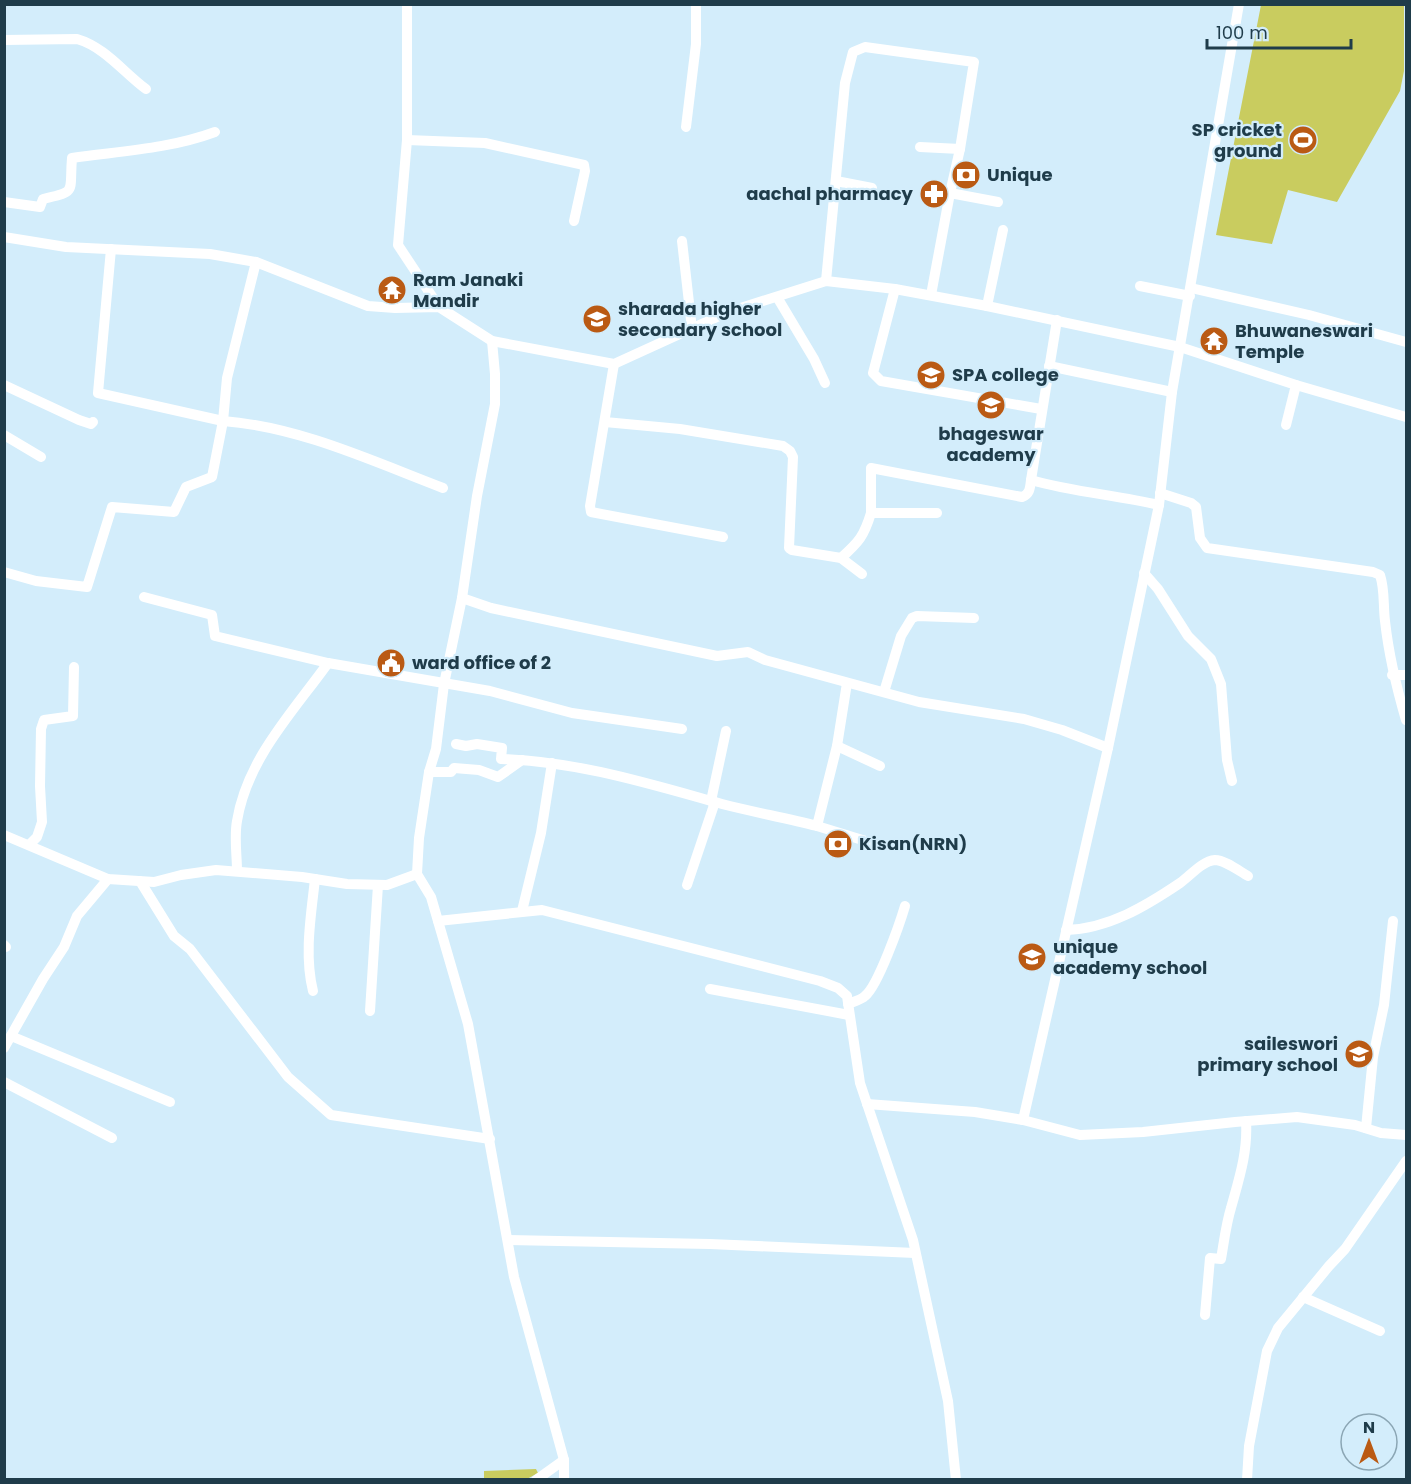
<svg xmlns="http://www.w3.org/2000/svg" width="1411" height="1484" viewBox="0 0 1411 1484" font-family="Poppins,sans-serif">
<rect width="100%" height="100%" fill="#d3edfb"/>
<g fill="#c9cc5f">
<path d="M1261 5H1404V71L1400 91 1337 202 1288 190 1272 244 1216 235Z"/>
<path d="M536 1469 538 1473 527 1479 484 1480V1471Z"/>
</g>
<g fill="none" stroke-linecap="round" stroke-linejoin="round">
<g stroke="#fff" stroke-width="10">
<path d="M407 4V140L398 245 439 307"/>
<path d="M4 40 77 39C105 47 124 73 146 89"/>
<path d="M686 127 696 44V4"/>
<path d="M407 140 485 143 584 165 585 171 574 221"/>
<path d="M920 147 960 149"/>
<path d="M836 181 872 188"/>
<path d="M950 193 998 202"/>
<path d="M4 202 40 207 43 199C78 191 69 193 72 158 121 151 169 149 215 132"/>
<path d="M4 237 66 247 210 254 256 262 368 306 395 308 439 307 492 341 614 364 728 312 826 281 895 289 987 306 1180 347 1296 385 1406 417"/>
<path d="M682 241 692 329"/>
<path d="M111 249 98 393 223 421C300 427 372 461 443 488"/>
<path d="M826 281 845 83 853 52 865 47 974 62 960 149 950 193 931 295"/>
<path d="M1140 286 1190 296"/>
<path d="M1191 288 1309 315 1406 342"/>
<path d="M895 289 873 373 881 381 1041 409"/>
<path d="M777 297 814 359 825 383"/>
<path d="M987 306 1003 230"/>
<path d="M1057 320 1031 480C1073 492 1116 495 1159 505"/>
<path d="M492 341 495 374V404L477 496 462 598 444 684 436 749 429 772 419 838 417 874 431 897 468 1024 514 1277 564 1460V1480"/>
<path d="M614 364 590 506 591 512 723 537"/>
<path d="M1049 366 1172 392"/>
<path d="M4 385 79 420 91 424 93 422"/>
<path d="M605 422 680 429 783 446 790 451 793 457 789 548 792 550 841 558 862 574"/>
<path d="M1286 425 1296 385"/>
<path d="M4 435 41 457"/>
<path d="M1160 493 1191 503 1196 507 1200 538 1207 548 1373 572 1380 575C1385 590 1383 605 1385 621 1389 657 1396 686 1406 720"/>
<path d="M871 513H937"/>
<path d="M841 558C859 542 864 536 871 513V468L1022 497C1030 494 1030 488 1031 480"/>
<path d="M4 572 36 581 87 587 112 507 174 512 186 487 212 477 223 421 227 378 256 262"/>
<path d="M1144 573 1158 589 1188 636 1211 659 1221 684 1227 760 1232 781"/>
<path d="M144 597 212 615 215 636 328 663 490 691 572 713 682 729"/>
<path d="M462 598 491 608 717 656 748 652 765 660 919 702 1024 719 1062 730 1108 748"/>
<path d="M1392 675H1406"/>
<path d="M884 692 901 636 912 618 917 616 974 618"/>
<path d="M456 744 466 746 477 744 502 748 501 759C576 761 650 784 722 804 753 812 786 818 817 826L837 746 847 683"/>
<path d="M837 746 880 766"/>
<path d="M429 772H451L454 768 479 770 498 777 522 760"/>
<path d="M711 801 726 731"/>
<path d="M817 826 869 842"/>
<path d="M4 835 108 879 154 882 181 875 216 870 302 877 347 884 387 885 417 874"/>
<path d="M29 845 37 837 42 822 40 786 41 729 44 720 73 716 74 667"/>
<path d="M237 871C237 855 234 837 237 821 247 759 293 712 328 663"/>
<path d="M140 881 174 936 190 949 288 1077 331 1115 490 1139"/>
<path d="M687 885 715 802"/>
<path d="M522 911 541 833 552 763"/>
<path d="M438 921 542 910 820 981 838 988 847 996 860 1083 913 1240 948 1401 956 1480"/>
<path d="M1066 930C1108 929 1146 906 1180 883 1190 876 1202 861 1215 860 1225 860 1239 871 1248 876"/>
<path d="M4 945 6 947"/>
<path d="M710 989 849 1015"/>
<path d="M313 991C304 955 311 916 315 879"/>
<path d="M848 1004C853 1002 861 1000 865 996 878 986 900 923 905 906"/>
<path d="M370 1011 378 885"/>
<path d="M11 1036 170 1102"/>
<path d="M4 1048 43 979 64 947 77 916 108 879"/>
<path d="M4 1082 112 1138"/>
<path d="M867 1104 975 1112 1023 1120 1080 1135 1143 1132 1235 1122 1297 1117 1355 1125 1381 1133 1406 1135"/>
<path d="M1023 1120 1108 748 1159 505 1172 392 1239 4"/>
<path d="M1366 1128 1373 1057 1384 1005 1393 921"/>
<path d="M508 1240 710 1244 915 1253"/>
<path d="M1303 1297 1380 1331"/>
<path d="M1205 1315 1210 1258 1221 1259C1224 1242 1226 1224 1231 1208 1239 1179 1248 1152 1246 1121"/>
<path d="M536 1480 564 1460"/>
<path d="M1247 1480 1249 1446 1267 1351 1278 1328 1329 1266 1345 1249 1406 1161"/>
</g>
</g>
<defs>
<g id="stadium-disc" transform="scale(1.5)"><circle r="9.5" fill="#ba5a14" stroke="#d3edfb"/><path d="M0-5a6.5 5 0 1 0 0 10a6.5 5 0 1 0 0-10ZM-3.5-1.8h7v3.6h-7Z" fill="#fff"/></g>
<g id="bank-disc" transform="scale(1.5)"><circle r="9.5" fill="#ba5a14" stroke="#d3edfb"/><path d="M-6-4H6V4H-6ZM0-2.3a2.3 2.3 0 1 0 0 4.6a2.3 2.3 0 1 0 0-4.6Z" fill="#fff"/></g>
<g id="pharmacy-disc" transform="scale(1.5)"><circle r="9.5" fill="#ba5a14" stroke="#d3edfb"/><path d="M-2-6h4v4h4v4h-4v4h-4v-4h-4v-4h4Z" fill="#fff"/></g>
<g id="temple-disc" transform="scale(1.5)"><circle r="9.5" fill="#ba5a14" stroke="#d3edfb"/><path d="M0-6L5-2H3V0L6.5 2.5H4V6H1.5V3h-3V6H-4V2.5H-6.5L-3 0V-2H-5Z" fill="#fff"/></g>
<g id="university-disc" transform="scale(1.5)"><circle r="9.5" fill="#ba5a14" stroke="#d3edfb"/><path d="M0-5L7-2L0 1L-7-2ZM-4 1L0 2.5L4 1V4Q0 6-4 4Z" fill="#fff"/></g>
<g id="civic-disc" transform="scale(1.5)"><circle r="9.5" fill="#ba5a14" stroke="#d3edfb"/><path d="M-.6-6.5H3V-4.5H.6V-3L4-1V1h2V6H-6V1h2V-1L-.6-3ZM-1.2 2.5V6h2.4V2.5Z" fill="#fff"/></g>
<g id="school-disc" transform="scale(1.5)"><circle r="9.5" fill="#ba5a14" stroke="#d3edfb"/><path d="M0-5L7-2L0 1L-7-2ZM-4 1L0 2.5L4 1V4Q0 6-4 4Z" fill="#fff"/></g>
</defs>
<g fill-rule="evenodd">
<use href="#stadium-disc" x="1303" y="140"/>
<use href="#bank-disc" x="966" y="175"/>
<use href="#pharmacy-disc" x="934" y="194"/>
<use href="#temple-disc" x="392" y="290"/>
<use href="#university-disc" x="597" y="319"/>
<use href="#temple-disc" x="1214" y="341"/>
<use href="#university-disc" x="931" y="375"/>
<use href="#university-disc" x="991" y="405"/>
<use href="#civic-disc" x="391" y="663"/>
<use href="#bank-disc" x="838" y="844"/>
<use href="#school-disc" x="1032" y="957"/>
<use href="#school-disc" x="1359" y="1054"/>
</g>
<g text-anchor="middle" stroke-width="4.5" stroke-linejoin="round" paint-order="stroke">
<g font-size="18" font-weight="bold" fill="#1f3c4a" stroke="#d3edfb" text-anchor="start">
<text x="1282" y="136" text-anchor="end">SP cricket<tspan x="1282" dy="21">ground</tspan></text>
<text x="987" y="181">Unique</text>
<text x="913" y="200" text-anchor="end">aachal pharmacy</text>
<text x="413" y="286">Ram Janaki<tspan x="413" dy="21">Mandir</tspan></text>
<text x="618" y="315">sharada higher<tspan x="618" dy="21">secondary school</tspan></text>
<text x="1235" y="337">Bhuwaneswari<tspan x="1235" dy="21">Temple</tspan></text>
<text x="952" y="381">SPA college</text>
<text x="991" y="440" text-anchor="middle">bhageswar<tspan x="991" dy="21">academy</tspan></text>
<text x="412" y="669">ward office of 2</text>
<text x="859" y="850">Kisan(NRN)</text>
<text x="1053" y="953">unique<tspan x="1053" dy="21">academy school</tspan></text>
<text x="1338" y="1050" text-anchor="end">saileswori<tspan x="1338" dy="21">primary school</tspan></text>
</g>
</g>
<rect width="1411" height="1484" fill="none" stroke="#1f3c4a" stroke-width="12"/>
<g transform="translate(1369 1442)"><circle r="28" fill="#d3edfb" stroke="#8ba6b4" stroke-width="1.5"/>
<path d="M0-4.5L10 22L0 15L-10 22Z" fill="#ba5a14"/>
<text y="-9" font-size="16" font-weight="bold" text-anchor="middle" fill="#1f3c4a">N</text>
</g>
<path d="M1207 39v9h144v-9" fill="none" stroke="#1f3c4a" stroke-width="3"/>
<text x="1216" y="39" font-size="18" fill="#1f3c4a" stroke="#d3edfb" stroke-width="4.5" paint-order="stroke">100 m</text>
</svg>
